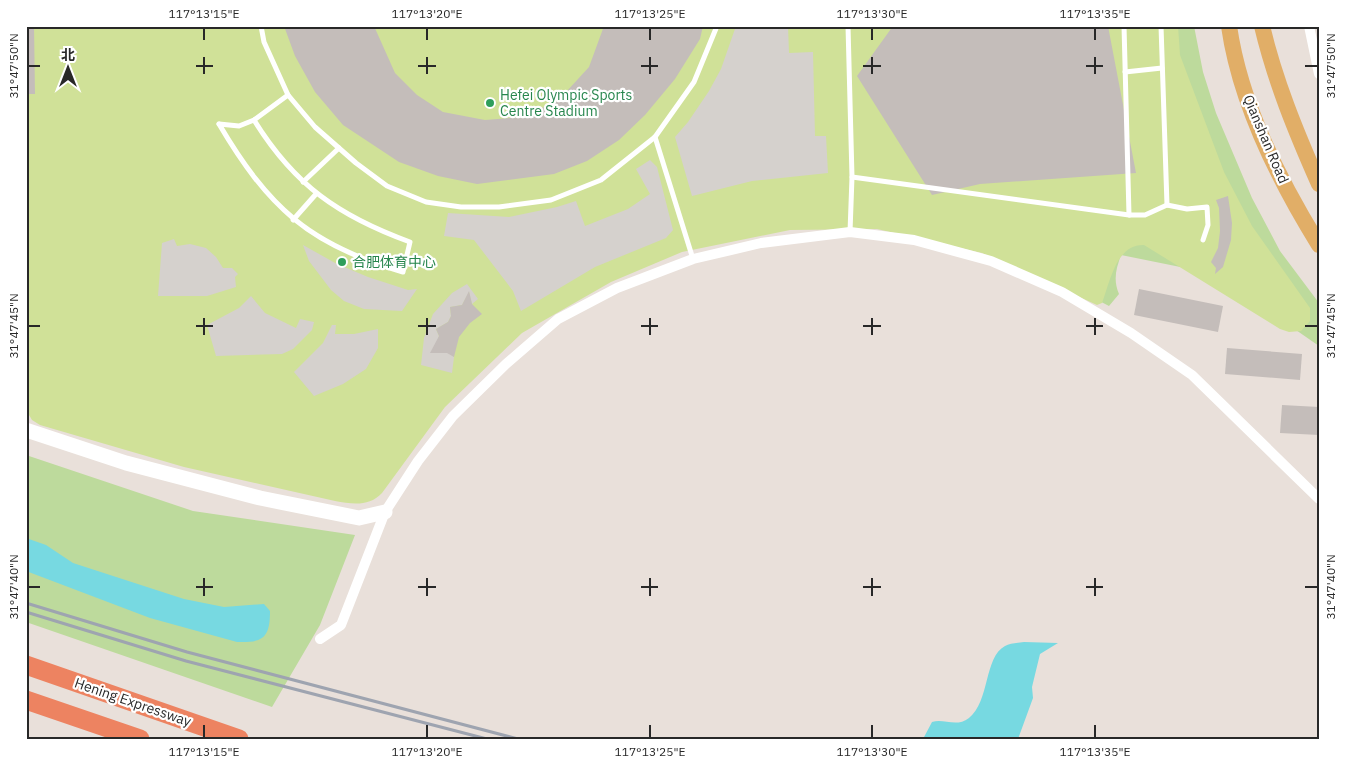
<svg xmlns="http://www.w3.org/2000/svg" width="1345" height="765" viewBox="0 0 1345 765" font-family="'IBM Plex Sans','Noto Sans SC',sans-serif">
<rect width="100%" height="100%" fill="#e9e0da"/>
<g fill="#bdda9c">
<path d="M1166 26H1194L1203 72 1216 113 1252 198 1280 251 1319 303V346L1215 274 1121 255C1116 269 1113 280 1119 294L1109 306 1028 264Z"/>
<path d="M26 455 193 511 355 535 320 625 272 707 26 622Z"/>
</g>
<path fill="#d0e198" d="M26 26H1178L1180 55 1224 172 1252 226 1310 308V321L1301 331 1289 332 1280 329 1144 245C1116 244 1110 282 1102 303L1097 305 982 253 877 229 790 230 682 252 611 282 522 333 445 407 382 493C369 507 352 504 335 501L184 467 40 425 32 420 26 410Z"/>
<g fill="#d5d1cd">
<path d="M736 26H788L789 53 813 52 815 136H826L828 173 752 181 692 196 675 137 688 122 709 91 721 69Z"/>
<path d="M650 160 657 167 673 230 666 238 595 267 521 311 513 291 474 240 444 236 448 213 509 217 557 207 576 201 585 226 628 209 650 194 636 169Z"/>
<path d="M174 239 177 246 190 244 206 248 216 257 223 268H232L238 274 235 277 236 287 207 296H158L162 243Z"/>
<path d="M303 245 337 264 368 277 408 290 417 289 402 311 364 309 344 301 331 290 309 261Z"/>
<path d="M467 284 478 299 472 304 469 292 462 305 450 307 451 316 448 322 436 329 439 336 437 343 454 357 452 373 421 365 424 338 433 314 452 293Z"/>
<path d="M251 296 265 313 296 328 300 319 314 322 312 330 293 349 282 354 216 356 207 325 239 308Z"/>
<path d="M332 325H336L335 334H354L378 329V348L366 369 343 384 314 396 294 372 323 343Z"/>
</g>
<g fill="#77d9e1">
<path d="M26 538 46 545 73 563 184 599 224 607 264 604 270 611C270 637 264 643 237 642L150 618 26 571Z"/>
<path d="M1024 642 1058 643 1040 654 1032 687 1033 698 1018 739H923L932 722C944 718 956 728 969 718 990 701 984 657 1005 646 1010 643 1018 643 1024 642Z"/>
</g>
<g fill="#c4bdba">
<path d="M26 26H34L35 94H26Z"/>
<path d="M284 26H374L395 73 417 95 443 112 485 120 521 117 544 107 567 91 589 67 604 26H703L700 39 675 79 645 115 619 140 587 161 554 174 477 184 438 176 399 162 343 125 315 92 295 56Z"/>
<path d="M893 26H1108L1136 173 980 184 932 195 857 76Z"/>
<path d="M1228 196 1232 223 1231 240 1223 267 1215 274 1216 268 1211 262 1218 248 1220 231 1219 208 1216 200Z"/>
<path d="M1139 289 1223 306 1218 332 1134 315Z"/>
<path d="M469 291 472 304 482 314 470 323 459 337 454 357 447 353H430L439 336 436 329 448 322 451 316 450 307 462 305Z"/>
<path d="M1227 348 1302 354 1300 380 1225 374Z"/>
<path d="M1282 405 1319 407V435L1280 433Z"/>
</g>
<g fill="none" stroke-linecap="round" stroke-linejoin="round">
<g stroke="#fff" stroke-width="5">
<path d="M261 26 264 42 288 95 315 127 356 163 387 186 426 202 461 207H499L551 200 601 180 655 137 694 82 717 26"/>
<path d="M848 26 852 177 850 232"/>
<path d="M1124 26 1129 215"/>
<path d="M1161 26 1167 205"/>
<path d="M1125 72 1162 68"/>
<path d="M219 124C268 207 309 245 403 272L410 242C339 216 295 186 254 120"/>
<path d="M219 124 239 126 254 120 288 95"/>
<path d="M655 137 693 259"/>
<path d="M852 177 1129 215H1145L1167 205 1187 209 1207 207 1208 225 1203 240"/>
<path d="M303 182 339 148"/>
<path d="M293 220 316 194"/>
</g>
<g stroke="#fff" stroke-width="10">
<path d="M1309 26 1319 74"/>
<path d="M320 639 341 625 385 512 418 461 453 416 506 364 558 319 617 288 693 259 761 243 850 232 914 240 991 261 1062 292 1131 333 1192 375 1319 499"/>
</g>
<path stroke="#fff" stroke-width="15" d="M26 430 126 463 260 498 359 518 385 512"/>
<g stroke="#e1ae67" stroke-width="16">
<path d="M1229 26C1240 103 1278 179 1319 245"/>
<path d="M1262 26C1275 81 1296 132 1319 184"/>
</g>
<g stroke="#ed8361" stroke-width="19">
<path d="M26 665 239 739"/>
<path d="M26 700 140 739"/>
</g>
<g stroke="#9ea4b0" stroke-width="3">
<path d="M26 603 187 652 518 739"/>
<path d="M26 612 186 661 487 739"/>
</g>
</g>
<path fill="none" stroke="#282828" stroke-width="2" d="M204 28V40M427 28V40M650 28V40M872 28V40M1095 28V40M204 57V74M427 57V74M650 57V74M872 57V74M1095 57V74M28 66H40M196 66H213M418 66H436M641 66H658M863 66H881M1086 66H1103M1305 66H1318M204 318V335M427 318V335M650 318V335M872 318V335M1095 318V335M28 326H40M196 326H213M418 326H436M641 326H658M863 326H881M1086 326H1103M1305 326H1318M204 578V596M427 578V596M650 578V596M872 578V596M1095 578V596M28 587H40M196 587H213M418 587H436M641 587H658M863 587H881M1086 587H1103M1305 587H1318M204 725V738M427 725V738M650 725V738M872 725V738M1095 725V738"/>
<g fill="#2e9e5b" stroke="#fff" stroke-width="2">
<circle cx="490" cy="103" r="5"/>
<circle cx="342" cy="262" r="5"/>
</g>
<g text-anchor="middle" stroke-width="4.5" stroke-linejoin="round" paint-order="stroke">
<g font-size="14" fill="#27864d" stroke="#fff" text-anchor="start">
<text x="500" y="100">Hefei Olympic Sports<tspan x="500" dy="16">Centre Stadium</tspan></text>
<text x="352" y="267">合肥体育中心</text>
</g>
<g font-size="14" fill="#282828" stroke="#fff">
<text transform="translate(1266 139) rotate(67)" y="5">Qianshan Road</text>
<text transform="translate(133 702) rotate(19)" y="5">Hening Expressway</text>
</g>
</g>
<rect width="1345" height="765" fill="none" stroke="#ffffff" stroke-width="55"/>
<g transform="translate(68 68)" stroke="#ffffff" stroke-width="4" paint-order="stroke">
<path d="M0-4L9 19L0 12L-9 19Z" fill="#282828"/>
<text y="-8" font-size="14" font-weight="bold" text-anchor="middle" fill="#282828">北</text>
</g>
<rect x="28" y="28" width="1290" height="710" fill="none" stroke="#282828" stroke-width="2"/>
<g font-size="12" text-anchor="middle" fill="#282828">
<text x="204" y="18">117°13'15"E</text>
<text x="427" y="18">117°13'20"E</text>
<text x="650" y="18">117°13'25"E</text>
<text x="872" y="18">117°13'30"E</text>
<text x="1095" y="18">117°13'35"E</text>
<text transform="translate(14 66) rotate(-90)" y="4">31°47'50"N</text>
<text transform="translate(1331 66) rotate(-90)" y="4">31°47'50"N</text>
<text transform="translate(14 326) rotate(-90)" y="4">31°47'45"N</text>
<text transform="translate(1331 326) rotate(-90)" y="4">31°47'45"N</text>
<text transform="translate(14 587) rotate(-90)" y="4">31°47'40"N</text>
<text transform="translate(1331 587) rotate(-90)" y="4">31°47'40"N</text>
<text x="204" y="756">117°13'15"E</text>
<text x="427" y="756">117°13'20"E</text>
<text x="650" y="756">117°13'25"E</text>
<text x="872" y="756">117°13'30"E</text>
<text x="1095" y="756">117°13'35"E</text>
</g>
</svg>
